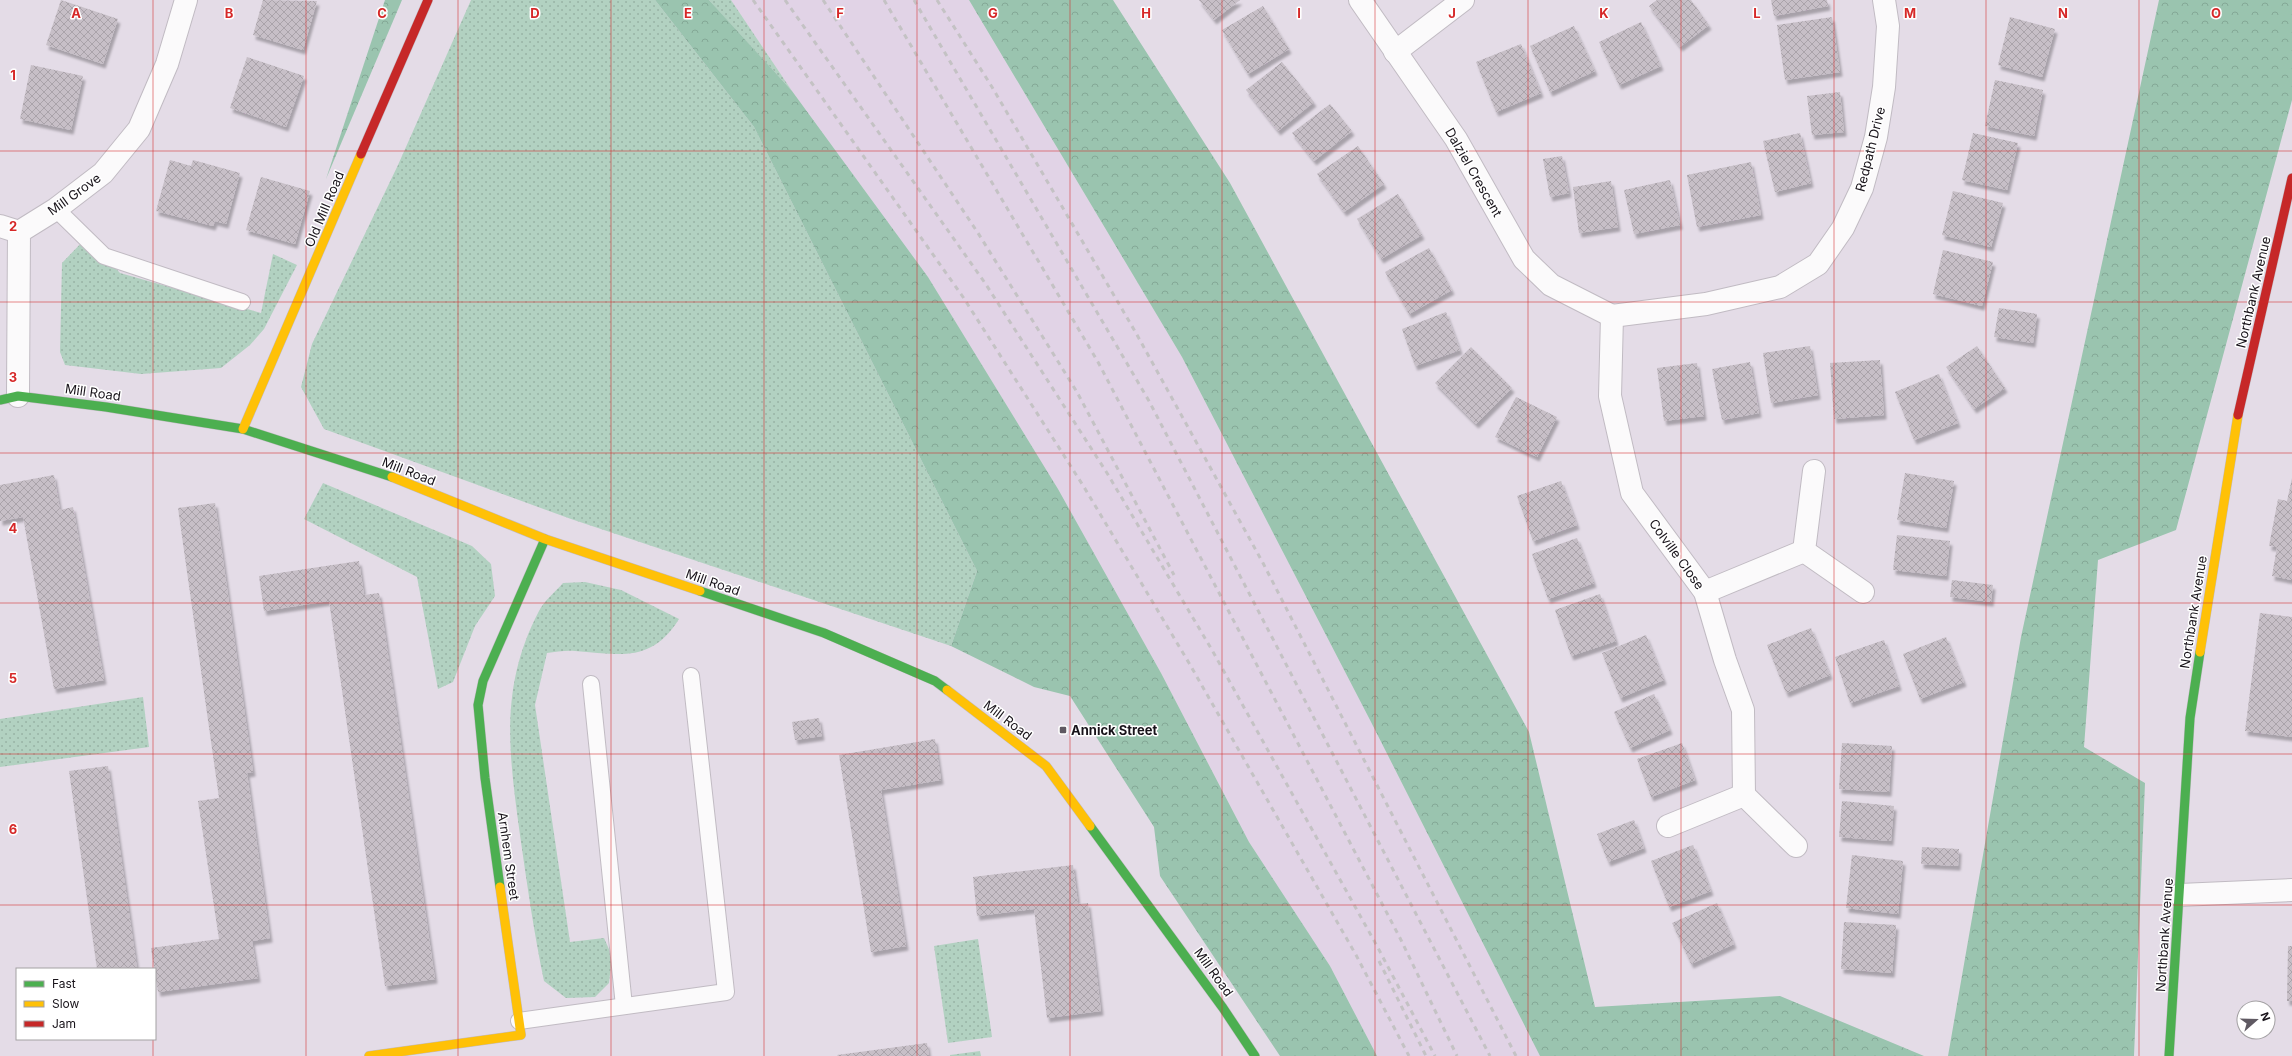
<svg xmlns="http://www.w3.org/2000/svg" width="2292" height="1056" viewBox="0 0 2292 1056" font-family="Inter,sans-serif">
<defs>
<pattern id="grass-dots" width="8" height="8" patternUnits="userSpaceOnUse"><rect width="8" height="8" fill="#b2d1c1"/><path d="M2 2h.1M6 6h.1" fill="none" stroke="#98b3a5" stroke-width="1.8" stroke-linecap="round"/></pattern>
<pattern id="forest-crowns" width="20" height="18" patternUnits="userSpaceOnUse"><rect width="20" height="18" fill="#9ac4af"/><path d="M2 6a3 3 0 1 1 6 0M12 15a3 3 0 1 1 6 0" fill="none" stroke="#84a896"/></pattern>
<pattern id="building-cross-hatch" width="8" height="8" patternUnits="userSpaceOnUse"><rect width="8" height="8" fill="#c7bfc7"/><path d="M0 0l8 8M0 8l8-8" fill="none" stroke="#aaa3aa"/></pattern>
<filter id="shadow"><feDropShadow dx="2.5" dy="4.5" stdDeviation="1" flood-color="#0004"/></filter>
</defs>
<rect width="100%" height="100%" fill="#e4dce7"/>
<path fill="#e1d3e6" d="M731 0H969L1182 357 1370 720 1540 1056H1377L1330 966 1249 842 1161 673 1058 489 928 277 792 91Z"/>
<g fill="url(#grass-dots)">
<path d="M471 0H655L754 127 977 571 951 646 571 519 324 429 301 387 312 344 398 165Z"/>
<path d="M709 0H731L792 91 716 8Z"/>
<path d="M87 237 120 273 261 313 273 254 297 265 264 329 250 345 221 368 141 374 65 365 60 352 62 263Z"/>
<path d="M323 483 472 546 491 564 495 596 475 626 453 682 438 689 417 577 304 519Z"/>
<path d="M585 582 621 590 679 619C651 664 619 654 575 651 566 650 556 652 547 653L535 705 570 942 604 938 612 956 609 983 595 997 566 998 544 981C534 933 527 884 520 835 509 754 499 687 539 611 544 601 555 592 563 583Z"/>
<path d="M143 697 149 747 0 767V719Z"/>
<path d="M978 939 992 1037 948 1043 934 946Z"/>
<path d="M980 1051 981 1056H950V1055Z"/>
</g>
<g fill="url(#forest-crowns)">
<path d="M385 0H402L326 179Z"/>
<path d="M655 0H709L792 91 928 277 1058 489 1161 673 1249 842 1330 966 1377 1056H1280L1160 876 1154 827 1070 696 1034 687 951 646 977 571 754 127Z"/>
<path d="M969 0H1113L1230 183 1529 732 1595 1007 1780 996 1924 1056H1540L1370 720 1182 357Z"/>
<path d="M2159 0H2292V100L2176 530 2098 560 2084 747 2145 783 2134 1056H1948L2021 637Z"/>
</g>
<g fill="url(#building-cross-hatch)" filter="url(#shadow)">
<path d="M61 0 118 19 103 64 46 45Z"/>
<path d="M263 0 317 1 303 50 253 35Z"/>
<path d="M1199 0H1240L1214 20Z"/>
<path d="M1657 0H1691L1709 25 1680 47 1649 6Z"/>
<path d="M1771 0H1827L1828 6 1774 16Z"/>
<path d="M1263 6 1289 49 1248 74 1222 30Z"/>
<path d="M1832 17 1840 72 1785 80 1777 25Z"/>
<path d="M2010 17 2055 29 2042 77 1998 65Z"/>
<path d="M1641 22 1661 66 1619 85 1599 42Z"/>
<path d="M1574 26 1595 71 1550 92 1530 46Z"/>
<path d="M1521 44 1541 93 1496 112 1476 62Z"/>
<path d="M247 57 304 76 286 127 230 108Z"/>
<path d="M1282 62 1314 102 1278 131 1246 90Z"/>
<path d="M31 65 83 76 71 130 20 119Z"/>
<path d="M1995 80 2043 90 2034 136 1985 126Z"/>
<path d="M1840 92 1844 132 1812 135 1807 96Z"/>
<path d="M1330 104 1352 131 1314 161 1292 133Z"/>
<path d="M1800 133 1811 183 1775 192 1763 141Z"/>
<path d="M1973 133 2018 143 2007 190 1962 180Z"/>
<path d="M1358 146 1384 184 1344 212 1317 174Z"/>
<path d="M1562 156 1569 193 1550 197 1543 159Z"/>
<path d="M170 160 191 166 193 160 240 173 226 224 215 221 213 226 156 211Z"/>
<path d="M1751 162 1761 215 1697 227 1687 175Z"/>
<path d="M261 177 310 191 295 244 246 230Z"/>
<path d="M1670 180 1680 225 1634 234 1624 190Z"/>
<path d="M1611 181 1618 227 1579 233 1573 187Z"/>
<path d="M1953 191 2003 203 1991 247 1942 235Z"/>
<path d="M1398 194 1422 235 1381 259 1357 219Z"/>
<path d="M1429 248 1452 290 1409 314 1385 272Z"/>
<path d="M1943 250 1993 262 1982 306 1933 294Z"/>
<path d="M1999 308 2037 314 2033 343 1994 337Z"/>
<path d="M1446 312 1460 350 1415 366 1402 329Z"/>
<path d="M1810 346 1818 395 1771 403 1763 353Z"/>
<path d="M1977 346 2005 388 1974 409 1946 367Z"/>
<path d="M1471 347 1512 388 1476 424 1435 383Z"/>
<path d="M1880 360 1884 415 1834 419 1830 363Z"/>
<path d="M1750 362 1759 413 1722 420 1712 369Z"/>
<path d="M1697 363 1704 416 1664 421 1657 368Z"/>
<path d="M1939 374 1958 423 1914 440 1895 392Z"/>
<path d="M1516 397 1557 417 1537 457 1495 437Z"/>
<path d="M1905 473 1954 481 1946 528 1897 520Z"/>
<path d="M54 475 60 510 73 507 104 680 54 689 23 517 0 521V485Z"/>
<path d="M2292 478V580L2272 576 2277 547 2269 546 2278 499 2287 501Z"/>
<path d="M1561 481 1577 525 1533 541 1517 496Z"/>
<path d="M215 503 253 772 247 773 270 938 252 941 258 978 158 992 151 948 219 939 198 801 219 798 178 508Z"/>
<path d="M1897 535 1950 541 1946 576 1893 570Z"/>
<path d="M1577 538 1594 583 1548 599 1532 554Z"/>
<path d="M359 561 364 595 379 593 435 979 385 986 329 601 264 611 259 576Z"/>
<path d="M1952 580 1993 585 1991 602 1950 597Z"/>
<path d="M1600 594 1616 641 1571 656 1555 610Z"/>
<path d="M2260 613 2292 617V737L2245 731Z"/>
<path d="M1811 628 1830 675 1786 693 1767 645Z"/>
<path d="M1646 635 1664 680 1620 698 1602 653Z"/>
<path d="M1946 637 1964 682 1920 699 1903 654Z"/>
<path d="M1884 640 1899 686 1850 703 1835 657Z"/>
<path d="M1654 694 1670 730 1630 748 1614 712Z"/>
<path d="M819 718 822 736 795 740 792 722Z"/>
<path d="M935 739 941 780 881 790 906 946 871 952 839 755Z"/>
<path d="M1682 743 1695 780 1651 797 1637 759Z"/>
<path d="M1842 743 1892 746 1889 792 1839 789Z"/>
<path d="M108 766 137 969H97L69 771Z"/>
<path d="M1842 801 1894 806 1891 841 1839 837Z"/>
<path d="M1634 820 1644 848 1608 862 1597 834Z"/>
<path d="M1693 845 1711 891 1669 907 1651 861Z"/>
<path d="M1922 847 1959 849 1958 866 1921 864Z"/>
<path d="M1852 855 1903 861 1898 914 1846 908Z"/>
<path d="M1073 865 1078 904 1088 903 1101 1011 1047 1018 1034 909 977 916 973 877Z"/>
<path d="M1717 903 1734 944 1691 964 1672 923Z"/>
<path d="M1844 922 1896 925 1892 973 1841 969Z"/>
<path d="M2288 946H2292V1001H2287Z"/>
<path d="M927 1043 929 1056H838L837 1055Z"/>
</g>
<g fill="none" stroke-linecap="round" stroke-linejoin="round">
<g stroke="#c1bbc3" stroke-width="18">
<g id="lane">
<path d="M56 209 104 256 242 302"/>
<path d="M591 684 624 1006"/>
<path d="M519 1021 726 992 691 676"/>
</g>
</g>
<g stroke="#c1bbc3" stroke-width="24">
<g id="street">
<path d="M1360 0 1456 139 1524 259 1551 285 1612 316"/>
<path d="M1395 52 1463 0"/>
<path d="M0 226 19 232"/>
<path d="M1612 316 1610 396 1632 493 1705 592 1725 660 1743 710 1744 795"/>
<path d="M1612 316 1706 304 1780 287 1818 264 1843 228 1862 188 1876 137 1884 87 1888 26 1884 0"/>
<path d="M18 396 19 232 56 209 103 173 139 129 167 64 186 0"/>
<path d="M1814 471 1804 551 1863 592"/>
<path d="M1705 592 1804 551"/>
<path d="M1668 826 1744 795 1796 846"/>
<path d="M2180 895 2292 890"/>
</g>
</g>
<g stroke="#c1bbc3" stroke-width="10">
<g id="fast">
<path d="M0 400 18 396 106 407 243 429 392 477"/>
<path d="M700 591 824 633 935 681 947 690"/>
<path d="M1090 826 1223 1008 1255 1056"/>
<path d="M500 887 485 778 478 705 483 681 545 539"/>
<path d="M2169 1056 2190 718 2200 652"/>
</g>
</g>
<g stroke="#c1bbc3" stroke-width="10">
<g id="slow">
<path d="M243 429 361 154"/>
<path d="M392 477 545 539 700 591"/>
<path d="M2200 652 2238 415"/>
<path d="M947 690 1046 766 1090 826"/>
<path d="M369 1056 521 1035 500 887"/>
</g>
</g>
<g stroke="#c1bbc3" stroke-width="10">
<g id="jam">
<path d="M361 154 428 0"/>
<path d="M2238 415 2292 178"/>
</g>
</g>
<use href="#lane" stroke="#fbfafb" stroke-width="16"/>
<use href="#street" stroke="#fbfafb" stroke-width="22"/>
<use href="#fast" stroke="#4caf50" stroke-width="9"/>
<use href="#slow" stroke="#ffc107" stroke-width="9"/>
<use href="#jam" stroke="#c62828" stroke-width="9"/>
<g stroke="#c4c2c4" stroke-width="3" stroke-dasharray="5 5" stroke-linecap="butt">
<path d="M753 0 963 297 1084 487 1189 663 1356 955 1409 1056"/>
<path d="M785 0 985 283 1107 473 1212 650 1377 946 1435 1056"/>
<path d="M823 0 978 233 1077 392 1174 575"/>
<path d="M884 0 1098 362 1400 938 1457 1056"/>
<path d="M914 0 1149 401 1490 1056"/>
<path d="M937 0 992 87 1136 333 1263 563 1516 1056"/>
<path d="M1379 961 1426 1056"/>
</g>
</g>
<path fill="none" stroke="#d62828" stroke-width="1" stroke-opacity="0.55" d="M153 0V969M306 0V1056M458 0V1056M611 0V1056M764 0V1056M917 0V1056M1070 0V1056M1222 0V1056M1375 0V1056M1528 0V1056M1681 0V1056M1834 0V1056M1986 0V1056M2139 0V1056M0 151H2292M0 302H2292M0 453H2292M0 603H2292M0 754H2292M0 905H2292M153 1039V1056"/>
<rect fill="#5f5962" stroke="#fff" stroke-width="1.5" x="1059" y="726" width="8" height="8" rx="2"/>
<g text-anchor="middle" stroke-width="3" stroke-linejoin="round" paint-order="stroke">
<g font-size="13" fill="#18131a" stroke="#fff">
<text transform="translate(1870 149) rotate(-76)" y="5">Redpath Drive</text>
<text transform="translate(1474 172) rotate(60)" y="5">Dalziel Crescent</text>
<text transform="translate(74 194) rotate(-36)" y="5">Mill Grove</text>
<text transform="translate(324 209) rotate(-67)" y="5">Old Mill Road</text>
<text transform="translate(2253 292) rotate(-77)" y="5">Northbank Avenue</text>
<text transform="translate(93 392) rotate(8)" y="5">Mill Road</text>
<text transform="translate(409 471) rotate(21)" y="5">Mill Road</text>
<text transform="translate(1677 554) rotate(54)" y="5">Colville Close</text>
<text transform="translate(713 582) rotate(19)" y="5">Mill Road</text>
<text transform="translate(2193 612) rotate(-81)" y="5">Northbank Avenue</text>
<text transform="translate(1008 720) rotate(37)" y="5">Mill Road</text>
<text transform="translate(509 856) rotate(82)" y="5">Arnhem Street</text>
<text transform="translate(2164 935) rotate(-86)" y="5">Northbank Avenue</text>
<text transform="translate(1214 972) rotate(54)" y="5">Mill Road</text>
</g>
<g font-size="13" font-weight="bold" fill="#18131a" stroke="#fff" text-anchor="start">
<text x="1071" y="735">Annick Street</text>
</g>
</g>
<g font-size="13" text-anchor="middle" font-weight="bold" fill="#d62828" stroke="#fff" stroke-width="3" stroke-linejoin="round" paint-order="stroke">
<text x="76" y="18">A</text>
<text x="229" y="18">B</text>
<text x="382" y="18">C</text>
<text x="535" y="18">D</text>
<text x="688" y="18">E</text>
<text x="840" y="18">F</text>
<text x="993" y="18">G</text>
<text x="1146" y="18">H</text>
<text x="1299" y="18">I</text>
<text x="1452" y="18">J</text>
<text x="1604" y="18">K</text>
<text x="1757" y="18">L</text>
<text x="1910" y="18">M</text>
<text x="2063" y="18">N</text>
<text x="2216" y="18">O</text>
<text x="13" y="80">1</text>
<text x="13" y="231">2</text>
<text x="13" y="382">3</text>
<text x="13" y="533">4</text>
<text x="13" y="683">5</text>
<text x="13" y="834">6</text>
</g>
<rect x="16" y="968" width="140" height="72" fill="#ffffff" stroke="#a3a1a3"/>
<rect x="24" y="981" width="20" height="6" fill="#4caf50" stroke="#a3a1a3"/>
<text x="52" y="988" font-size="12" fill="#18131a">Fast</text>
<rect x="24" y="1001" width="20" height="6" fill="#ffc107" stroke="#a3a1a3"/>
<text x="52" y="1008" font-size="12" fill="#18131a">Slow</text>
<rect x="24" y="1021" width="20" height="6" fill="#c62828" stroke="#a3a1a3"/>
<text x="52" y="1028" font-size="12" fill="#18131a">Jam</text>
<g transform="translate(2256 1020) rotate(70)"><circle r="19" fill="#ffffff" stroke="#a3a1a3"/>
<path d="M0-3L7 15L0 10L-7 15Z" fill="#5f5962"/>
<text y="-6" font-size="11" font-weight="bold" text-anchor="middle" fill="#18131a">N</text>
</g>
</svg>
